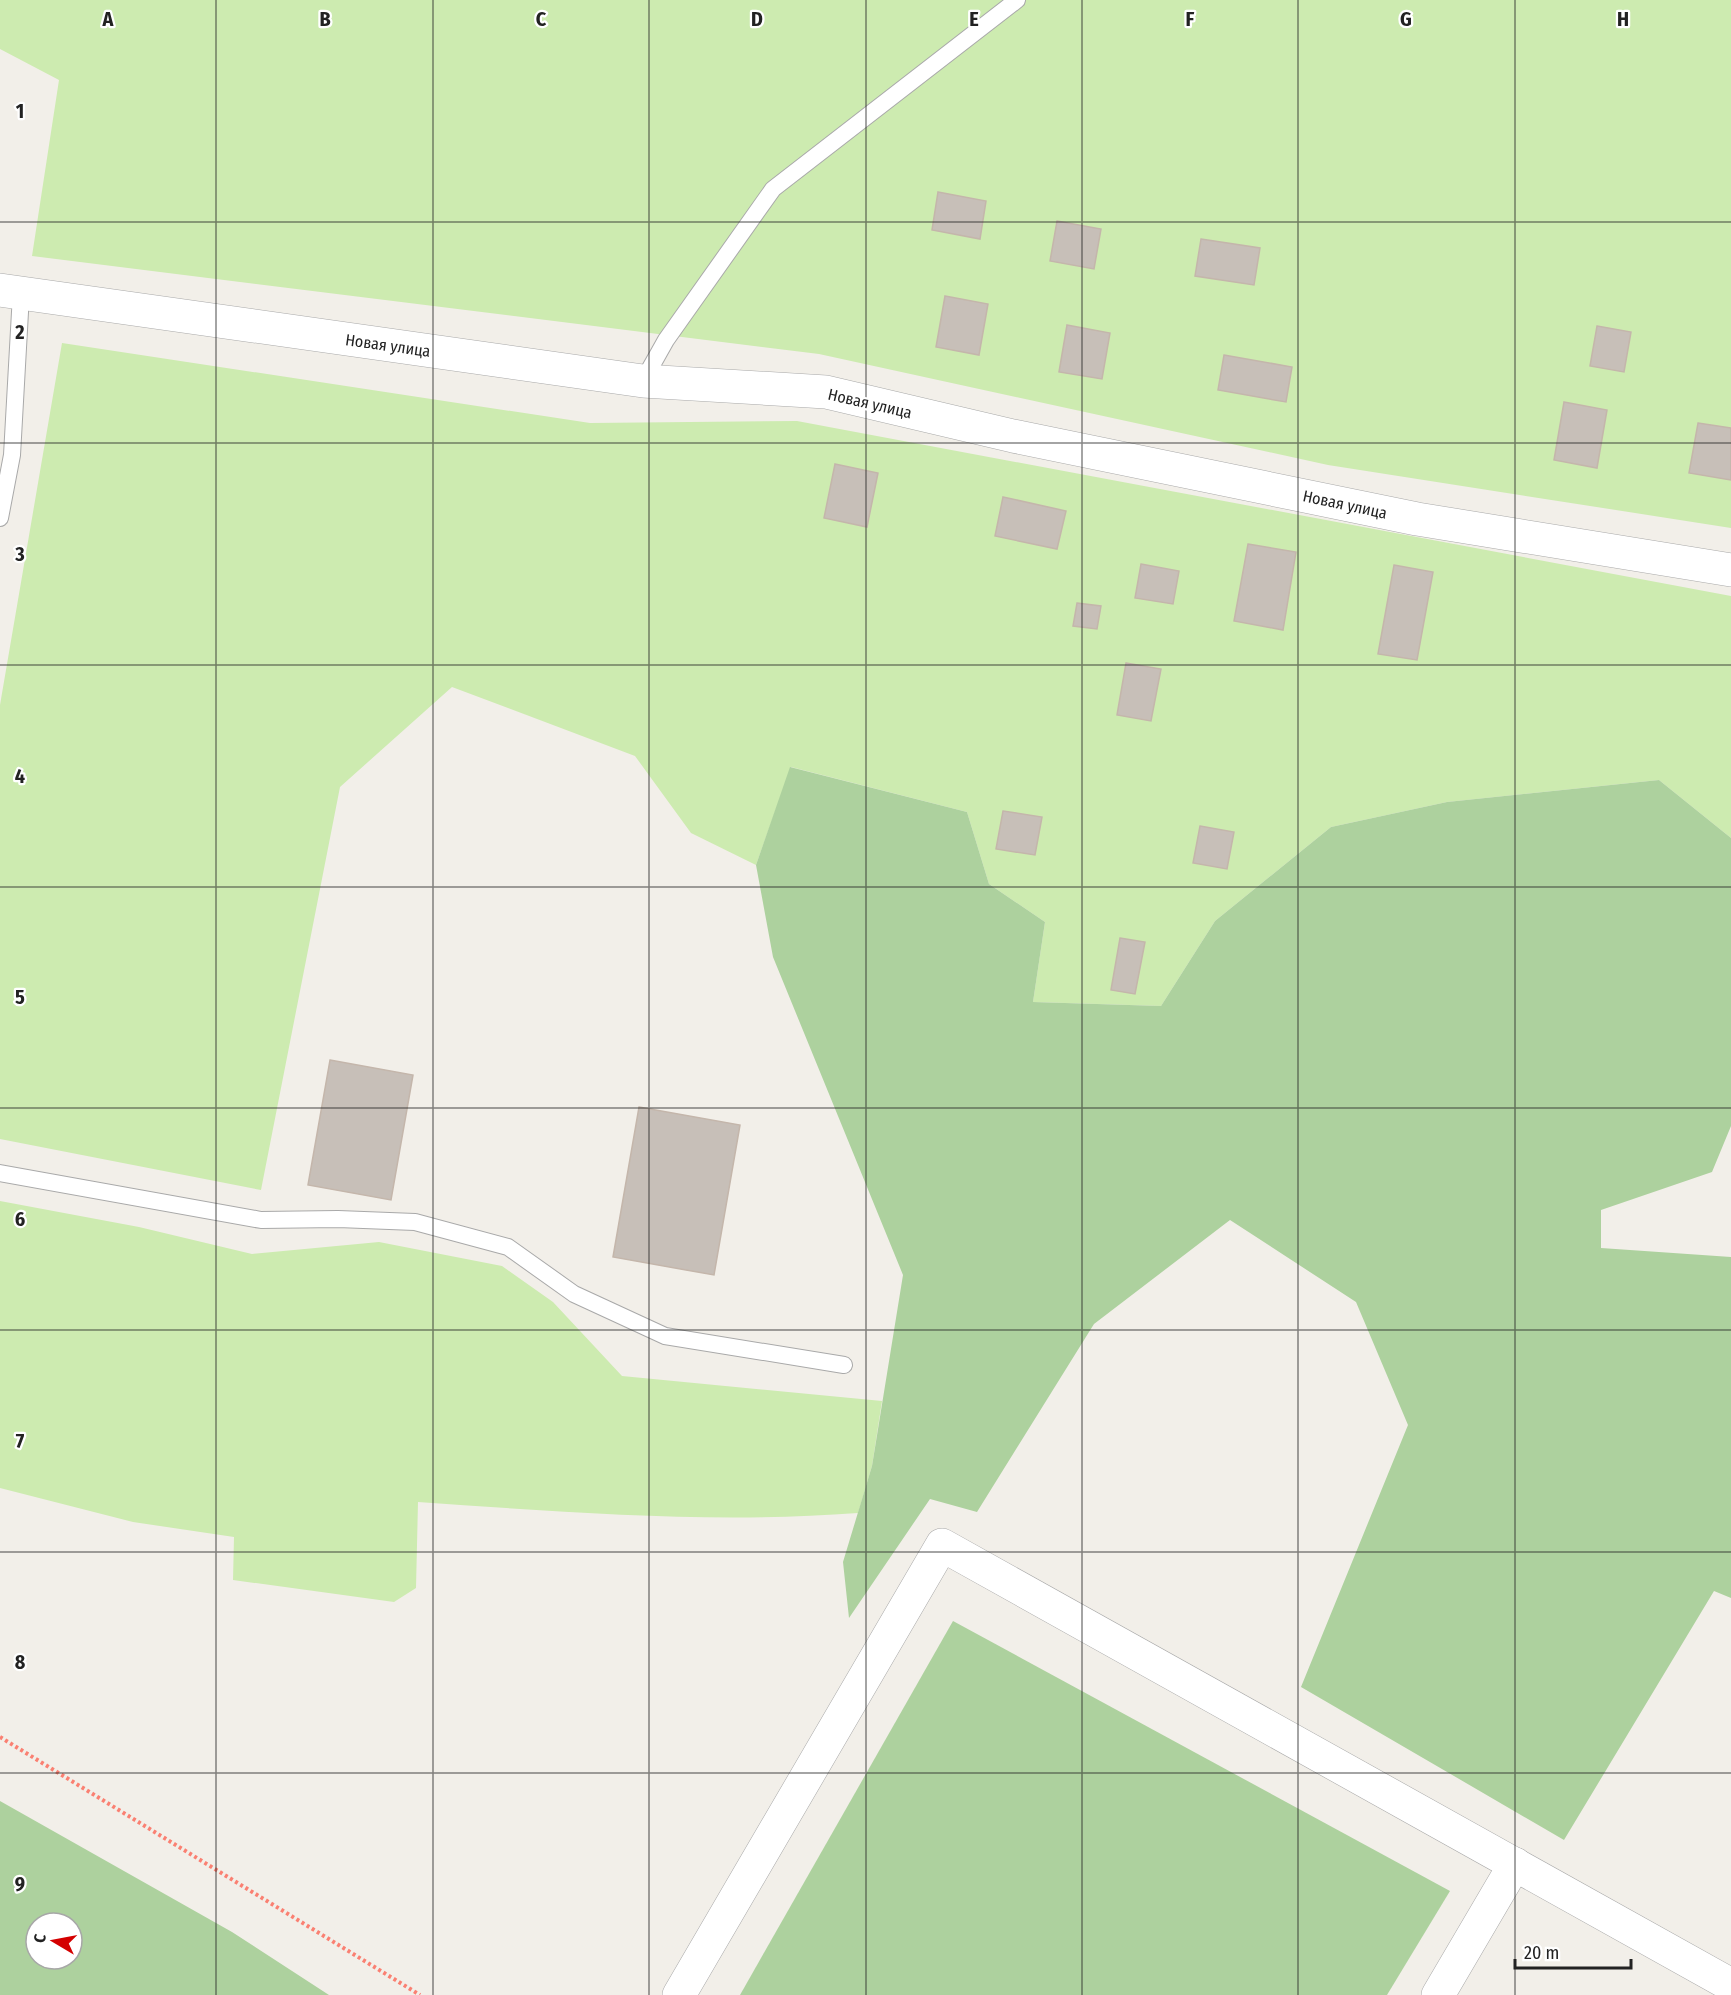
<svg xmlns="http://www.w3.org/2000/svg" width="1731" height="1995" viewBox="0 0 1731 1995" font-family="'Fira Sans Condensed',sans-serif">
<rect width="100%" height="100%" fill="#f2efe9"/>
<g fill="#cdebb0">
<path d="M0 0H1731V528L1328 465 819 354 32 256 59 80 0 49Z"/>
<path d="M62 343 590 423 797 421 1731 596V838L1659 780 1447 802 1331 827 1215 921 1161 1006 1033 1002 1045 922 989 884 967 812 791 767 756 865 691 833 635 756 452 687 340 787 261 1190 0 1139V705Z"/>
<path d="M0 1201 139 1227 252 1254 379 1242 502 1266 553 1302 622 1376 882 1401 872 1466 858 1513C712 1524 564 1512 418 1502L416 1588 394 1602 233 1580 234 1537 133 1522 0 1488Z"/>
</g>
<g fill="#add19e" fill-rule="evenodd">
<path d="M790 767 967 812 989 884 1045 922 1033 1002 1161 1006 1215 921 1331 827 1447 802 1659 780 1731 838V1126L1712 1172 1601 1210V1248L1731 1257V1598L1714 1591 1564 1840 1301 1687 1408 1425 1356 1302 1230 1220 1094 1324 977 1512 930 1499 849 1618 843 1562 872 1466 903 1275 773 957 756 865Z"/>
<path d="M953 1621 1450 1891 1387 1995H740Z"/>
<path d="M0 1801 232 1932 329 1995H0ZM36 1923H72V1959H36Z"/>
</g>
<g fill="#c7bfb8" stroke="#c4b6ab" stroke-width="1.5">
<path d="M938 192 986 201 980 239 932 230Z"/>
<path d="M1057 221 1101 229 1094 269 1050 261Z"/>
<path d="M1201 239 1260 248 1254 285 1195 276Z"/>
<path d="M945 296 988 304 979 355 936 347Z"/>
<path d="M1067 325 1110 333 1102 379 1059 372Z"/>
<path d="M1597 326 1631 332 1624 372 1590 366Z"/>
<path d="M1224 355 1292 367 1286 402 1218 390Z"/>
<path d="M1564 402 1607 410 1597 468 1554 460Z"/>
<path d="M1698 423 1731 428V480L1689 473Z"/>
<path d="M835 464 878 473 867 527 824 518Z"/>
<path d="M1003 497 1066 511 1057 549 995 536Z"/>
<path d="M1248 544 1296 552 1283 630 1234 621Z"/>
<path d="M1141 564 1179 571 1173 604 1135 598Z"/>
<path d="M1394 565 1433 572 1417 660 1378 654Z"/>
<path d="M1077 603 1101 606 1097 629 1073 626Z"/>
<path d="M1126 663 1161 669 1151 721 1117 715Z"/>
<path d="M1003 811 1042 817 1035 855 996 849Z"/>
<path d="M1200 826 1234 832 1227 869 1193 863Z"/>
<path d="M1120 938 1145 942 1135 994 1111 990Z"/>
<path d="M330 1060 413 1075 391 1200 308 1185Z"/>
<path d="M639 1107 740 1125 714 1275 613 1257Z"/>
</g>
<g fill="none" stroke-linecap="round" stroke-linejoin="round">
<g stroke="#a9a9a9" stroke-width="18">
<g id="service">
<path d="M643 381 666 340 773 189 1017 0"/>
<path d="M0 518 12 455 21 294"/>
<path d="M0 1173 261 1220 338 1219 415 1222 508 1247 574 1294 665 1336 844 1365"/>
</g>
</g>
<g stroke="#a9a9a9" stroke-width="34">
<g id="minor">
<path d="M0 290 643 381 826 392 1013 436 1417 519 1731 570"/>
<path d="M679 1995 942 1545 1731 1985"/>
<path d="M1438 1995 1515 1864"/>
</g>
</g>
<path stroke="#fa8072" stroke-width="4" stroke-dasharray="3 3" stroke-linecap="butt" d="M0 1737 420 1995"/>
<use href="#service" stroke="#fff" stroke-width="16"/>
<use href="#minor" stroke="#fff" stroke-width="33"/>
</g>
<path fill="none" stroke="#222" stroke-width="1.5" stroke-opacity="0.55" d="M216 0V1995M433 0V1995M649 0V1995M866 0V1995M1082 0V1995M1298 0V1995M1515 0V1995M0 222H1731M0 443H1731M0 665H1731M0 887H1731M0 1108H1731M0 1330H1731M0 1552H1731M0 1773H1731"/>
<g text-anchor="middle" stroke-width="4.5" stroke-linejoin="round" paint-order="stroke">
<g font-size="16" fill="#222" stroke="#fff">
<text transform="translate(388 345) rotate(8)" y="6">Новая улица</text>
<text transform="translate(870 403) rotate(13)" y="6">Новая улица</text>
<text transform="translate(1345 504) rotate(12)" y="6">Новая улица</text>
</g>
</g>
<g font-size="20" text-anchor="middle" font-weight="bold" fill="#222" stroke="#fff" stroke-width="4.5" stroke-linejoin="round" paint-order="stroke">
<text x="108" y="26">A</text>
<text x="325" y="26">B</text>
<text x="541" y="26">C</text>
<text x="757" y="26">D</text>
<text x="974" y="26">E</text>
<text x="1190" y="26">F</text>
<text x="1406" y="26">G</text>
<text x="1623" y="26">H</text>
<text x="20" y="118">1</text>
<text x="20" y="339">2</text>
<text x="20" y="561">3</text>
<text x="20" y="783">4</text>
<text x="20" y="1004">5</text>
<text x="20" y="1226">6</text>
<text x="20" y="1448">7</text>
<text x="20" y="1669">8</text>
<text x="20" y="1891">9</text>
</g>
<g transform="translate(54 1941) rotate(280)"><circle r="28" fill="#ffffff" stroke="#a7a7a7" stroke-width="1.5"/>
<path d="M0-4.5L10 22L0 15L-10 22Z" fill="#d40000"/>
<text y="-9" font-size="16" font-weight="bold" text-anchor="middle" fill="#222222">С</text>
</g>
<path d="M1515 1959v9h116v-9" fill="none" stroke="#222222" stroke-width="3"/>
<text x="1524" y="1959" font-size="18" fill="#222222" stroke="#ffffff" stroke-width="4.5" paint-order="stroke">20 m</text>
</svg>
